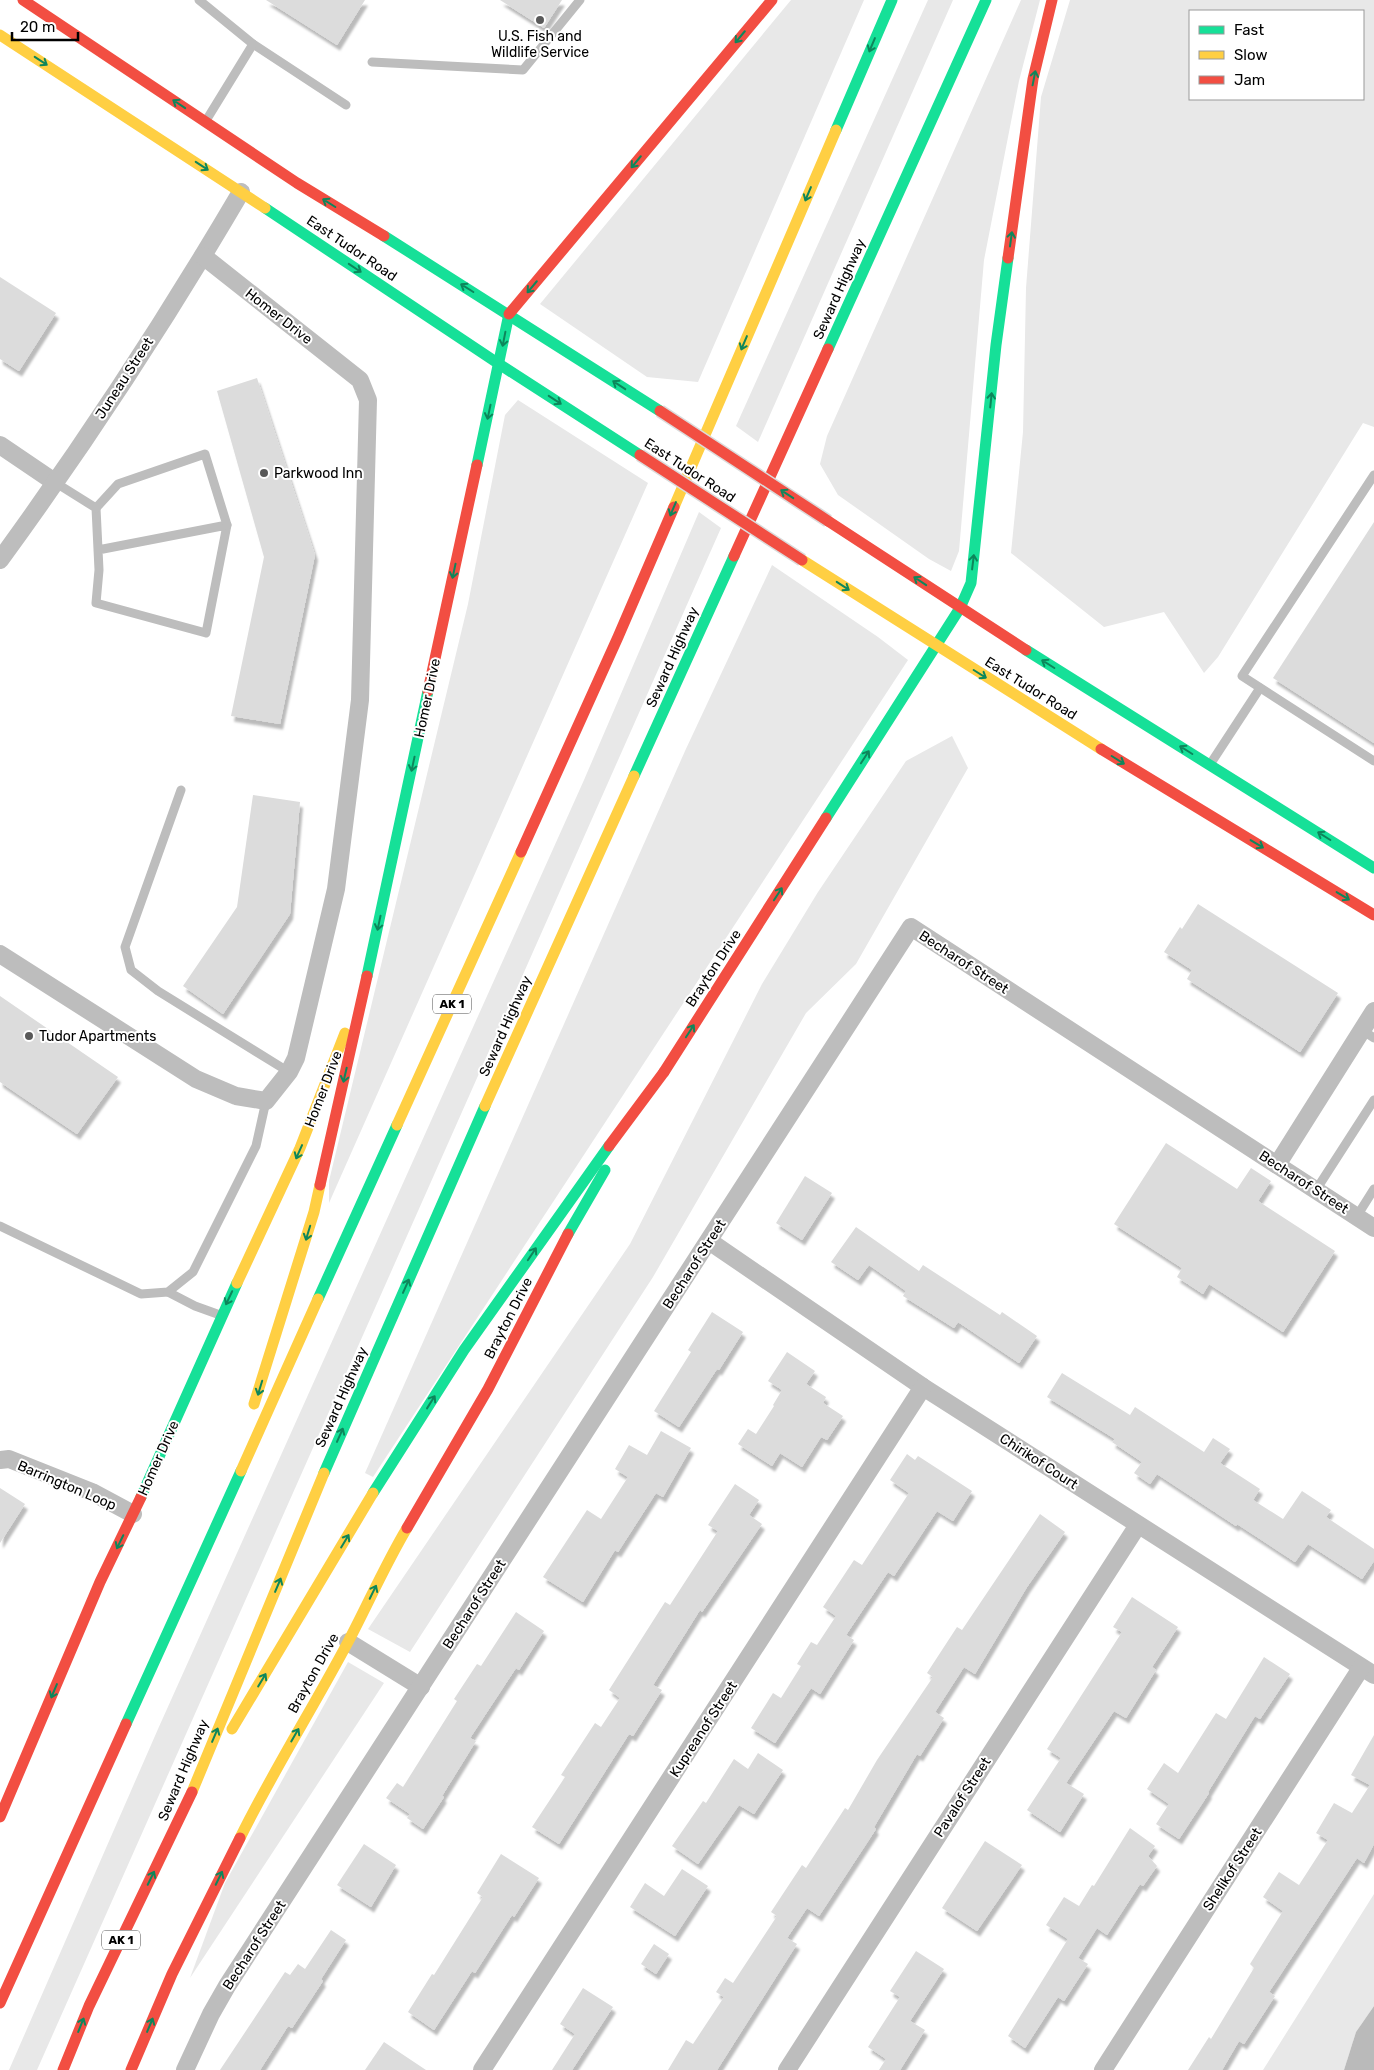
<svg xmlns="http://www.w3.org/2000/svg" width="1374" height="2070" viewBox="0 0 1374 2070" font-family="Rubik,sans-serif">
<defs>
<filter id="shadow"><feDropShadow dx="3" dy="5.5" stdDeviation="1" flood-color="#0004"/></filter>
</defs>
<rect width="100%" height="100%" fill="#fff"/>
<g fill="#e8e8e8" fill-rule="evenodd">
<path d="M791 0H864L698 382 647 377 540 304Z"/>
<path d="M928 0H953L758 442 736 426Z"/>
<path d="M1021 0H1040L1019 81 984 260 959 551 951 571 929 559 838 495 820 464 827 436Z"/>
<path d="M1070 0H1374V427L1363 423 1218 657 1204 673 1164 612 1104 627 1011 553 1023 432 1026 288 1041 97ZM1190 11H1363V99H1190Z"/>
<path d="M518 400 648 483 329 1203V1181L468 604 505 415Z"/>
<path d="M699 512 721 528 37 2070H9L158 1729 584 780Z"/>
<path d="M772 565 878 637 908 660 373 1477 365 1473 685 751Z"/>
<path d="M952 736 968 768 856 964 806 1013 653 1277 410 1652 368 1629 630 1244 762 984 818 892 906 761Z"/>
<path d="M348 1662 384 1683 190 1978 225 1883Z"/>
<path d="M1374 1894V2006L1356 2032 1344 2070H1263Z"/>
</g>
<path fill="#bababa" d="M1374 2006V2070H1344L1356 2032Z"/>
<g fill="#dcdcdc" filter="url(#shadow)">
<path d="M266 0H365L337 45Z"/>
<path d="M500 0H562L544 28Z"/>
<path d="M0 277 56 313 19 371 0 359Z"/>
<path d="M257 378 315 555 280 724 231 716 264 557 217 391Z"/>
<path d="M1374 522V743L1273 678Z"/>
<path d="M253 795 300 802 290 914 223 1014 183 986 237 907Z"/>
<path d="M1198 904 1338 993 1300 1052 1187 979 1192 970 1164 952 1180 927 1182 929Z"/>
<path d="M0 996 118 1077 77 1134 0 1082Z"/>
<path d="M1166 1143 1237 1189 1251 1168 1271 1181 1258 1201 1335 1251 1283 1332 1209 1284 1203 1294 1177 1277 1182 1268 1114 1224Z"/>
<path d="M805 1176 832 1193 802 1240 776 1223Z"/>
<path d="M856 1227 919 1271 923 1265 1000 1315 1002 1312 1037 1336 1019 1363 958 1322 954 1328 903 1296 906 1291 869 1265 858 1280 831 1262Z"/>
<path d="M712 1312 743 1332 719 1370 717 1369 679 1427 654 1411 691 1352 688 1350Z"/>
<path d="M787 1352 815 1371 806 1384 826 1397 823 1403 843 1416 827 1440 821 1437 802 1467 780 1453 772 1466 738 1444 748 1429 756 1434 774 1406 773 1405 782 1390 768 1381Z"/>
<path d="M1062 1373 1130 1415 1135 1407 1204 1452 1213 1438 1230 1449 1220 1463 1260 1489 1253 1500 1283 1519 1302 1491 1331 1510 1326 1517 1374 1549V1561L1362 1579 1308 1544 1295 1562 1237 1524 1236 1526 1157 1474 1150 1484 1134 1473 1142 1462 1112 1442 1115 1439 1047 1397Z"/>
<path d="M661 1431 691 1448 663 1497 656 1493 618 1552 615 1550 583 1602 543 1577 587 1510 601 1519 628 1477 615 1469 629 1445 647 1455Z"/>
<path d="M907 1454 915 1460 918 1456 972 1491 953 1521 937 1511 894 1576 888 1572 846 1635 854 1640 820 1694 811 1688 775 1743 751 1728 773 1693 781 1698 801 1666 797 1664 811 1642 817 1645 836 1616 823 1607 854 1560 862 1565 909 1493 890 1480Z"/>
<path d="M735 1484 759 1500 749 1515 762 1524 702 1612 700 1610 653 1685 662 1690 633 1736 629 1734 559 1844 532 1827 565 1777 561 1775 595 1723 601 1727 620 1698 609 1690 665 1602 670 1605 718 1531 708 1525Z"/>
<path d="M0 1488 25 1504 0 1543Z"/>
<path d="M1040 1514 1065 1532 1027 1587 975 1674 964 1667 935 1712 944 1718 920 1756 917 1754 874 1827 876 1829 819 1916 807 1908 787 1938 797 1944 717 2070H668L686 2040 693 2044 724 1997 716 1992 725 1978 733 1983 777 1916 771 1912 802 1865 806 1868 845 1808 848 1810 877 1760 933 1677 927 1673 957 1627 962 1630Z"/>
<path d="M1132 1597 1178 1627 1152 1667 1156 1670 1126 1718 1114 1711 1066 1783 1084 1794 1060 1832 1027 1810 1061 1758 1047 1749 1122 1632 1113 1627Z"/>
<path d="M516 1612 544 1631 519 1670 516 1668 470 1738 476 1741 442 1796 444 1797 423 1829 407 1818 410 1814 386 1798 397 1783 403 1787 457 1701 454 1699 477 1664 481 1666Z"/>
<path d="M1264 1657 1290 1674 1260 1719 1255 1716 1208 1792 1209 1793 1179 1839 1156 1824 1169 1804 1147 1789 1164 1763 1178 1773 1216 1713 1226 1719Z"/>
<path d="M1374 1735V1844L1364 1863 1357 1858 1269 1992 1275 1996 1244 2044 1239 2041 1222 2070H1188L1209 2037 1211 2039 1254 1968 1250 1964 1283 1911 1263 1897 1279 1872 1299 1885 1328 1840 1316 1833 1334 1803 1352 1813 1370 1785 1351 1775Z"/>
<path d="M758 1753 783 1770 754 1814 739 1805 698 1864 672 1846 703 1801 706 1803 734 1759 748 1769Z"/>
<path d="M1130 1828 1155 1846 1148 1856 1157 1866 1143 1886 1140 1884 1107 1935 1097 1928 1078 1958 1088 1964 1064 2001 1058 1997 1025 2048 1008 2036 1068 1939 1046 1925 1064 1897 1079 1906 1092 1885 1094 1886Z"/>
<path d="M985 1841 1022 1865 977 1931 942 1908Z"/>
<path d="M364 1844 396 1865 371 1907 337 1885Z"/>
<path d="M501 1854 539 1878 514 1917 512 1915 475 1973 472 1971 434 2030 408 2012 432 1974 434 1975 483 1897 477 1893Z"/>
<path d="M682 1869 708 1886 675 1936 630 1907 645 1883 664 1896Z"/>
<path d="M331 1930 346 1940 321 1979 323 1981 292 2028 288 2026 260 2070H220L285 1972 290 1975 298 1964 305 1969Z"/>
<path d="M654 1944 669 1954 656 1974 641 1964Z"/>
<path d="M916 1951 944 1969 910 2021 925 2030 900 2070H879L886 2059 868 2047 900 1997 890 1991Z"/>
<path d="M583 1988 613 2007 572 2070H552L575 2034 560 2024Z"/>
<path d="M384 2042 426 2070H365Z"/>
</g>
<g fill="none" stroke-linecap="round" stroke-linejoin="round">
<g stroke="#bdbdbd" stroke-width="9">
<path d="M199 0 253 44 346 105"/>
<path d="M372 62 523 70 580 0"/>
<path d="M207 119 253 44"/>
<path d="M1374 475 1242 676 1374 761"/>
<path d="M56 483 96 508 99 570 96 603 206 633 227 525 98 550"/>
<path d="M96 508 118 484 205 454 227 525"/>
<path d="M1211 763 1260 688"/>
<path d="M181 790 125 947 131 970 158 991 289 1072"/>
<path d="M1362 1030 1374 1038"/>
<path d="M1316 1190 1374 1100"/>
<path d="M1357 1216 1374 1189"/>
<path d="M0 1226 141 1294 168 1292 193 1272 256 1146 266 1101"/>
<path d="M168 1292 195 1306 220 1315"/>
</g>
<g stroke="#bdbdbd" stroke-width="18">
<path d="M0 445 56 483"/>
<path d="M0 560C86 442 167 318 241 192"/>
<path d="M0 954 196 1079 236 1096 266 1101 289 1072 296 1058 336 889 360 700 368 400 360 380 203 256"/>
<path d="M1277 1165 1374 1011"/>
<path d="M709 1241 923 1387 1374 1675"/>
<path d="M0 1460 9 1459 92 1492 133 1514"/>
<path d="M348 1642 421 1687"/>
<path d="M185 2070 211 2014 227 1986 911 927 1374 1228"/>
<path d="M482 2070 923 1387"/>
<path d="M787 2070 1138 1525"/>
<path d="M1103 2070 1361 1668"/>
</g>
<g stroke="#16e098" stroke-width="11">
<path d="M836 130 892 0"/>
<path d="M265 208 499 364 640 455"/>
<path d="M384 236 660 411"/>
<path d="M828 349 986 0"/>
<path d="M477 465 509 314"/>
<path d="M960 608 971 583 996 345 1008 258"/>
<path d="M1026 650 1374 868"/>
<path d="M634 776 734 556"/>
<path d="M826 818 960 608"/>
<path d="M367 976 428 691"/>
<path d="M568 1234 605 1170"/>
<path d="M318 1299 397 1125"/>
<path d="M324 1473 485 1106"/>
<path d="M373 1493 464 1350 609 1146"/>
<path d="M141 1497 237 1283"/>
<path d="M126 1724 241 1471"/>
</g>
<g stroke="#ffcf43" stroke-width="11">
<path d="M0 35 265 208"/>
<path d="M674 507 836 130"/>
<path d="M802 560 1101 749"/>
<path d="M485 1106 634 776"/>
<path d="M397 1125 521 852"/>
<path d="M237 1283 300 1148 345 1033"/>
<path d="M254 1404 314 1212 320 1185"/>
<path d="M241 1471 318 1299"/>
<path d="M232 1729 373 1493"/>
<path d="M192 1792 324 1473"/>
<path d="M240 1838C273 1771 313 1708 348 1642 368 1604 385 1565 407 1528"/>
</g>
<g stroke="#f24e42" stroke-width="11">
<path d="M23 0 297 183 384 236"/>
<path d="M1008 258 1033 79 1052 0"/>
<path d="M509 314 772 0"/>
<path d="M828 521 1026 650"/>
<path d="M734 556 828 349"/>
<path d="M428 691 477 465"/>
<path d="M1101 749 1374 915"/>
<path d="M521 852 618 637 674 507"/>
<path d="M664 1072 826 818"/>
<path d="M609 1146 664 1072"/>
<path d="M320 1185 367 976"/>
<path d="M407 1528 488 1389 568 1234"/>
<path d="M0 1817 100 1582 141 1497"/>
<path d="M0 2003 126 1724"/>
<path d="M63 2070 89 2006 192 1792"/>
<path d="M131 2070 172 1974 240 1838"/>
</g>
<g stroke="#dbdbdb" stroke-width="14" stroke-linecap="butt">
<g id="jam-bridge">
<path d="M660 411 828 521"/>
<path d="M640 455 802 560"/>
</g>
</g>
<use href="#jam-bridge" stroke="#f24e42" stroke-width="11"/>
</g>
<defs><path id="oneway-shaft" d="M-6 0H5M1.5-3L5.5 0L1.5 3" fill="none" stroke-width="1.6" stroke-linecap="round" stroke-linejoin="round" transform="scale(1.25)"/></defs>
<g stroke="#0d865b">
<use href="#oneway-shaft" transform="translate(740 37) rotate(130)"/>
<use href="#oneway-shaft" transform="translate(872 45) rotate(113)"/>
<use href="#oneway-shaft" transform="translate(41 61) rotate(33)"/>
<use href="#oneway-shaft" transform="translate(1034 78) rotate(-79)"/>
<use href="#oneway-shaft" transform="translate(179 104) rotate(-146)"/>
<use href="#oneway-shaft" transform="translate(636 162) rotate(130)"/>
<use href="#oneway-shaft" transform="translate(202 166) rotate(33)"/>
<use href="#oneway-shaft" transform="translate(808 194) rotate(113)"/>
<use href="#oneway-shaft" transform="translate(329 203) rotate(-148)"/>
<use href="#oneway-shaft" transform="translate(1011 239) rotate(-82)"/>
<use href="#oneway-shaft" transform="translate(355 268) rotate(34)"/>
<use href="#oneway-shaft" transform="translate(532 287) rotate(130)"/>
<use href="#oneway-shaft" transform="translate(467 288) rotate(-148)"/>
<use href="#oneway-shaft" transform="translate(504 339) rotate(101)"/>
<use href="#oneway-shaft" transform="translate(744 343) rotate(113)"/>
<use href="#oneway-shaft" transform="translate(619 385) rotate(-147)"/>
<use href="#oneway-shaft" transform="translate(555 400) rotate(33)"/>
<use href="#oneway-shaft" transform="translate(991 400) rotate(-84)"/>
<use href="#oneway-shaft" transform="translate(489 412) rotate(102)"/>
<use href="#oneway-shaft" transform="translate(787 494) rotate(-147)"/>
<use href="#oneway-shaft" transform="translate(673 509) rotate(113)"/>
<use href="#oneway-shaft" transform="translate(973 562) rotate(-83)"/>
<use href="#oneway-shaft" transform="translate(454 571) rotate(102)"/>
<use href="#oneway-shaft" transform="translate(920 581) rotate(-146)"/>
<use href="#oneway-shaft" transform="translate(843 586) rotate(33)"/>
<use href="#oneway-shaft" transform="translate(1048 664) rotate(-148)"/>
<use href="#oneway-shaft" transform="translate(980 674) rotate(32)"/>
<use href="#oneway-shaft" transform="translate(1186 750) rotate(-148)"/>
<use href="#oneway-shaft" transform="translate(865 757) rotate(-57)"/>
<use href="#oneway-shaft" transform="translate(1118 760) rotate(32)"/>
<use href="#oneway-shaft" transform="translate(413 764) rotate(102)"/>
<use href="#oneway-shaft" transform="translate(1324 836) rotate(-148)"/>
<use href="#oneway-shaft" transform="translate(1257 844) rotate(31)"/>
<use href="#oneway-shaft" transform="translate(778 894) rotate(-57)"/>
<use href="#oneway-shaft" transform="translate(1343 896) rotate(31)"/>
<use href="#oneway-shaft" transform="translate(379 923) rotate(102)"/>
<use href="#oneway-shaft" transform="translate(690 1031) rotate(-57)"/>
<use href="#oneway-shaft" transform="translate(345 1075) rotate(103)"/>
<use href="#oneway-shaft" transform="translate(299 1152) rotate(114)"/>
<use href="#oneway-shaft" transform="translate(308 1233) rotate(107)"/>
<use href="#oneway-shaft" transform="translate(532 1254) rotate(-56)"/>
<use href="#oneway-shaft" transform="translate(406 1286) rotate(-66)"/>
<use href="#oneway-shaft" transform="translate(229 1298) rotate(115)"/>
<use href="#oneway-shaft" transform="translate(260 1388) rotate(107)"/>
<use href="#oneway-shaft" transform="translate(431 1402) rotate(-58)"/>
<use href="#oneway-shaft" transform="translate(340 1435) rotate(-66)"/>
<use href="#oneway-shaft" transform="translate(345 1541) rotate(-59)"/>
<use href="#oneway-shaft" transform="translate(120 1542) rotate(116)"/>
<use href="#oneway-shaft" transform="translate(278 1585) rotate(-67)"/>
<use href="#oneway-shaft" transform="translate(373 1592) rotate(-64)"/>
<use href="#oneway-shaft" transform="translate(262 1680) rotate(-59)"/>
<use href="#oneway-shaft" transform="translate(54 1691) rotate(113)"/>
<use href="#oneway-shaft" transform="translate(215 1735) rotate(-67)"/>
<use href="#oneway-shaft" transform="translate(295 1735) rotate(-60)"/>
<use href="#oneway-shaft" transform="translate(151 1878) rotate(-64)"/>
<use href="#oneway-shaft" transform="translate(219 1878) rotate(-64)"/>
<use href="#oneway-shaft" transform="translate(81 2025) rotate(-68)"/>
<use href="#oneway-shaft" transform="translate(150 2025) rotate(-67)"/>
</g>
<g fill="#595959" stroke="#fff" stroke-width="2">
<circle cx="540" cy="20" r="5"/>
<circle cx="264" cy="473" r="5"/>
<circle cx="29" cy="1036" r="5"/>
</g>
<g text-anchor="middle" stroke-width="4" stroke-linejoin="round" paint-order="stroke">
<g fill="#fff" stroke="#4c4c4c" stroke-width="1">
<rect x="433" y="994.5" width="38" height="19" rx="4"/>
<rect x="102" y="1930.5" width="38" height="19" rx="4"/>
</g>
<g font-size="12" font-weight="bold" fill="#000">
<text x="452" y="1008">AK 1</text>
<text x="121" y="1944">AK 1</text>
</g>
<g font-size="14" fill="#000" stroke="#fff" text-anchor="start">
<text x="540" y="41" text-anchor="middle">U.S. Fish and<tspan x="540" dy="16">Wildlife Service</tspan></text>
<text x="274" y="478">Parkwood Inn</text>
<text x="39" y="1041">Tudor Apartments</text>
</g>
<g font-size="14" fill="#000" stroke="#fff">
<text transform="translate(352 248) rotate(34)" y="5">East Tudor Road</text>
<text transform="translate(839 289) rotate(-66)" y="5">Seward Highway</text>
<text transform="translate(279 316) rotate(38)" y="5">Homer Drive</text>
<text transform="translate(124 378) rotate(-57)" y="5">Juneau Street</text>
<text transform="translate(690 470) rotate(33)" y="5">East Tudor Road</text>
<text transform="translate(672 657) rotate(-66)" y="5">Seward Highway</text>
<text transform="translate(1031 688) rotate(32)" y="5">East Tudor Road</text>
<text transform="translate(427 698) rotate(-78)" y="5">Homer Drive</text>
<text transform="translate(964 962) rotate(33)" y="5">Becharof Street</text>
<text transform="translate(713 968) rotate(-57)" y="5">Brayton Drive</text>
<text transform="translate(505 1026) rotate(-66)" y="5">Seward Highway</text>
<text transform="translate(323 1089) rotate(-69)" y="5">Homer Drive</text>
<text transform="translate(1304 1182) rotate(33)" y="5">Becharof Street</text>
<text transform="translate(694 1264) rotate(-57)" y="5">Becharof Street</text>
<text transform="translate(508 1318) rotate(-63)" y="5">Brayton Drive</text>
<text transform="translate(341 1397) rotate(-66)" y="5">Seward Highway</text>
<text transform="translate(158 1458) rotate(-66)" y="5">Homer Drive</text>
<text transform="translate(1039 1461) rotate(33)" y="5">Chirikof Court</text>
<text transform="translate(67 1485) rotate(23)" y="5">Barrington Loop</text>
<text transform="translate(474 1604) rotate(-57)" y="5">Becharof Street</text>
<text transform="translate(313 1673) rotate(-61)" y="5">Brayton Drive</text>
<text transform="translate(703 1729) rotate(-57)" y="5">Kupreanof Street</text>
<text transform="translate(183 1770) rotate(-67)" y="5">Seward Highway</text>
<text transform="translate(962 1797) rotate(-57)" y="5">Pavalof Street</text>
<text transform="translate(1232 1869) rotate(-57)" y="5">Shelikof Street</text>
<text transform="translate(254 1945) rotate(-57)" y="5">Becharof Street</text>
</g>
</g>
<rect x="1189" y="10" width="175" height="90" fill="#ffffff" stroke="#999999"/>
<rect x="1199" y="26" width="25" height="8" fill="#16e098" stroke="#999999"/>
<text x="1234" y="35" font-size="15" fill="#000000">Fast</text>
<rect x="1199" y="51" width="25" height="8" fill="#ffcf43" stroke="#999999"/>
<text x="1234" y="60" font-size="15" fill="#000000">Slow</text>
<rect x="1199" y="76" width="25" height="8" fill="#f24e42" stroke="#999999"/>
<text x="1234" y="85" font-size="15" fill="#000000">Jam</text>
<path d="M12 32v8h66v-8" fill="none" stroke="#000000" stroke-width="2.5"/>
<text x="20" y="32" font-size="15" fill="#000000" stroke="#ffffff" stroke-width="4" paint-order="stroke">20 m</text>
</svg>
